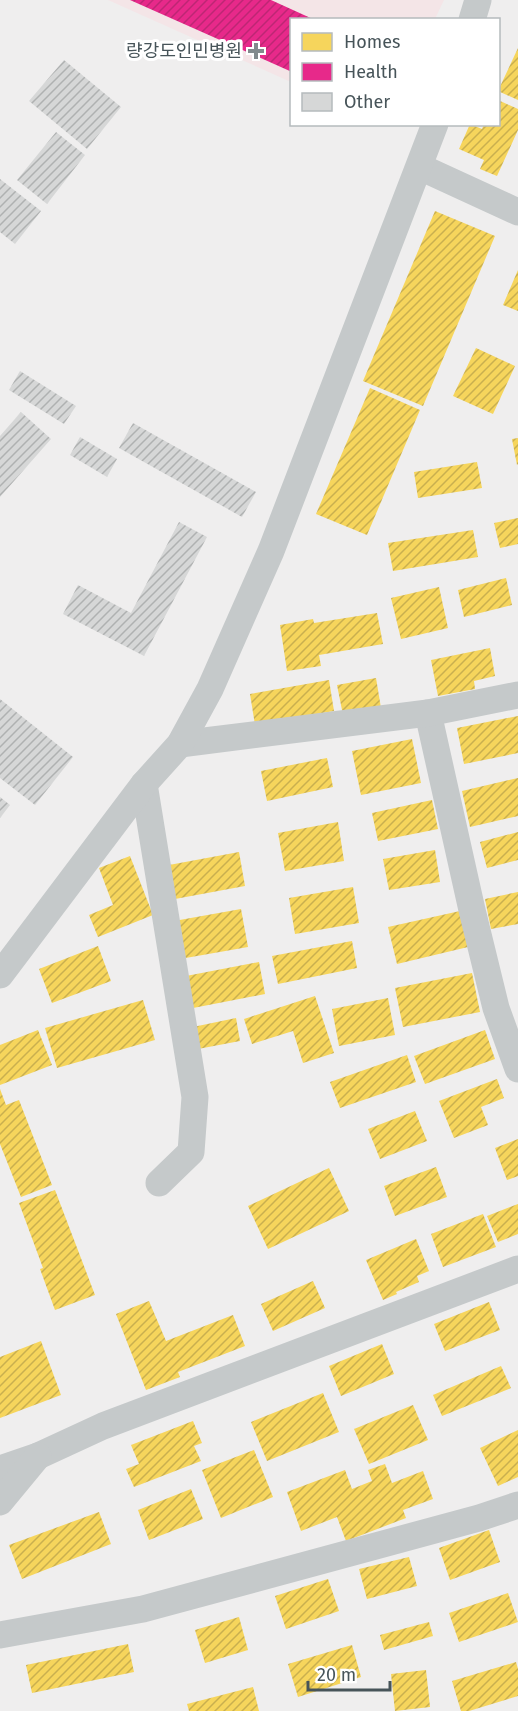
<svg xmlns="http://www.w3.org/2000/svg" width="518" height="1711" viewBox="0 0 518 1711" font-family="'Fira Sans','Noto Sans KR',sans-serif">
<defs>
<pattern id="homes-hatch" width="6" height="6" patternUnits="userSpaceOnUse" patternTransform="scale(1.5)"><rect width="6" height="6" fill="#f6d55c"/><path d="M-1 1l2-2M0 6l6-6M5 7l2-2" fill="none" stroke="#c9af4f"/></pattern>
<pattern id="health-hatch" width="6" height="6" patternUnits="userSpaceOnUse" patternTransform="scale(1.5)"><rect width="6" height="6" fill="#e7298a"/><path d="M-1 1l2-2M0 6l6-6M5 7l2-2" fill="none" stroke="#bd2674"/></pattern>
<pattern id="building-hatch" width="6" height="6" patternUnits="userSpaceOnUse" patternTransform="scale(1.5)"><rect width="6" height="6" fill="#d6d7d7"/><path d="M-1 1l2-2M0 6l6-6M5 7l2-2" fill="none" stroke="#afb1b1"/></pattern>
</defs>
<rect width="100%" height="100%" fill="#efeeee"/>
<path fill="#f4e5e7" d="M108 0H444L435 19 292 20 291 82Z"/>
<g fill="url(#homes-hatch)">
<path d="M518 48V100L498 91Z"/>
<path d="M498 100 518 109V130L497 176 480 169 484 160 459 149 470 124 482 129 484 124H498Z"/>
<path d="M435 211 495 236 423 406 363 381Z"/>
<path d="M518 270V311L503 305Z"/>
<path d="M476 348 515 366 493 414 453 396Z"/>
<path d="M370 388 420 410 367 535 316 514Z"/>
<path d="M518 438V464L517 465 512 439Z"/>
<path d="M477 462 482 488 418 498 414 472Z"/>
<path d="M518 518V544L500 548 494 523Z"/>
<path d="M473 530 478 557 393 571 388 543Z"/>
<path d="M506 578 512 605 464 617 458 590Z"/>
<path d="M439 587 448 628 401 639 391 598Z"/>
<path d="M377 613 383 644 319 655 321 666 287 671 280 625 313 619 314 623Z"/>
<path d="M490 648 495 676 474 681 475 689 438 696 431 660Z"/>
<path d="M376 678 381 708 343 715 337 685Z"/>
<path d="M329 680 334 711 255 725 250 694Z"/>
<path d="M518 716V753L464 764 457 728Z"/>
<path d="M412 739 421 783 361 795 352 751Z"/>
<path d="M327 758 333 787 267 801 261 771Z"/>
<path d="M518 778V816L470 827 462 791Z"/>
<path d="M432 800 438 829 378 841 372 813Z"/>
<path d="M338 822 344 861 285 871 278 833Z"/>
<path d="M518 832V860L487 868 480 842Z"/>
<path d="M435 850 440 882 389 890 383 859Z"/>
<path d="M239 852 245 886 175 899 169 865Z"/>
<path d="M130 856 153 915 98 937 89 915 113 905 99 868Z"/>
<path d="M353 887 359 923 295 934 289 898Z"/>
<path d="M518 892V924L491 929 485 899Z"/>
<path d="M241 909 248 947 180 959 174 921Z"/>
<path d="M460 911 468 947 397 964 388 927Z"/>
<path d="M352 941 357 968 278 984 272 956Z"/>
<path d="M98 946 111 981 52 1003 39 969Z"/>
<path d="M259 962 265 994 193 1008 186 976Z"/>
<path d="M472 973 480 1012 403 1027 395 988Z"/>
<path d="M315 996 334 1053 303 1063 293 1031 252 1044 244 1019Z"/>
<path d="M388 998 395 1035 339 1046 332 1009Z"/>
<path d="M143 1000 155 1040 57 1068 45 1028Z"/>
<path d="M236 1018 240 1041 198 1049 193 1027Z"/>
<path d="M38 1030 52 1065 0 1085V1045Z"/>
<path d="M485 1030 495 1059 425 1084 414 1056Z"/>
<path d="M407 1055 416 1082 340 1108 330 1082Z"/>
<path d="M497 1079 504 1098 481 1107 488 1125 454 1138 439 1101Z"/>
<path d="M0 1089 6 1105 19 1100 52 1185 21 1197 0 1144Z"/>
<path d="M415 1111 427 1141 380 1159 368 1129Z"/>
<path d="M518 1139V1176L507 1180 495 1148Z"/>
<path d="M436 1167 447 1197 395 1216 384 1186Z"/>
<path d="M329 1168 349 1211 268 1249 248 1206Z"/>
<path d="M55 1190 95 1295 55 1310 40 1269 43 1268 19 1203Z"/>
<path d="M518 1204V1234L498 1242 487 1216Z"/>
<path d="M483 1214 496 1247 443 1267 431 1234Z"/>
<path d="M416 1239 429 1271 417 1276 419 1282 396 1292 397 1294 383 1300 366 1260Z"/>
<path d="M313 1281 325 1308 273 1331 261 1304Z"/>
<path d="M149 1301 166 1341 233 1315 245 1346 178 1372 180 1377 146 1390 116 1314Z"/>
<path d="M489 1302 500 1330 445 1351 434 1324Z"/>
<path d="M41 1341 61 1395 0 1418V1357Z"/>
<path d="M382 1344 394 1374 341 1396 329 1366Z"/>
<path d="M501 1366 511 1388 442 1416 433 1395Z"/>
<path d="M323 1393 339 1432 267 1461 251 1422Z"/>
<path d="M413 1405 428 1440 369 1464 354 1429Z"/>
<path d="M193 1421 202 1443 194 1446 201 1461 134 1487 126 1469 139 1464 131 1445Z"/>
<path d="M518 1430V1477L498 1486 480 1448Z"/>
<path d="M254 1450 273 1497 221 1518 202 1470Z"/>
<path d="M385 1464 392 1483 423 1471 433 1499 403 1510 406 1518 346 1541 337 1517 301 1531 287 1492 345 1470 352 1489 372 1481 368 1470Z"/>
<path d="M191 1489 203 1519 149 1540 138 1510Z"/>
<path d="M99 1512 111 1544 22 1579 9 1545Z"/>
<path d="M489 1530 500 1562 450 1580 439 1548Z"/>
<path d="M409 1557 417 1586 367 1599 359 1569Z"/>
<path d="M328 1579 339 1611 286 1629 275 1596Z"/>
<path d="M508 1593 518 1622 459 1642 449 1613Z"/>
<path d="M239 1617 248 1650 205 1663 195 1630Z"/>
<path d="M429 1622 433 1636 384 1650 380 1635Z"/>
<path d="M128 1644 134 1672 32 1693 26 1665Z"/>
<path d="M352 1645 361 1677 298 1697 288 1664Z"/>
<path d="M516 1662 518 1669V1696L469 1711H461L452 1681Z"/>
<path d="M426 1670 430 1707 395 1711 391 1674Z"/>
<path d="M253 1687 259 1711H189L187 1704Z"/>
</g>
<path fill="url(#health-hatch)" d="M130 0H271L315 20H292V72Z"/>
<g fill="url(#building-hatch)">
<path d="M64 60 121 107 87 149 29 101Z"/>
<path d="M56 132 85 155 47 204 17 180Z"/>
<path d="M0 179 41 211 15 244 0 232Z"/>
<path d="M20 371 76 406 64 424 9 390Z"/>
<path d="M21 412 51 439 0 497V436Z"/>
<path d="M133 423 256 492 242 517 119 448Z"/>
<path d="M80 437 117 459 107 477 70 455Z"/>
<path d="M179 522 207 537 144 656 63 614 78 585 131 613Z"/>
<path d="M0 699 73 757 35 805 0 778Z"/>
<path d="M0 797 10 805 0 818Z"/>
</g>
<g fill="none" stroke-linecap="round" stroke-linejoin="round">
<g stroke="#c5c9ca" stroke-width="27">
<path d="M472 20 478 0"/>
<path d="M420 167 518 212"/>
<path d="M428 713 472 910 496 1008 518 1069"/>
<path d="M180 744 428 713 518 695"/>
<path d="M144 784 195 1097 191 1152 159 1183"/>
<path d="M0 975 144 784 180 744 210 689 271 551 435 124"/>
<path d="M0 1469 38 1456 103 1426 518 1269"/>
<path d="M0 1502 38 1456"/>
<path d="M0 1635 143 1609 479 1518 518 1505"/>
</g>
</g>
<path fill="#828a8d" stroke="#fff" stroke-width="2" d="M253 42h6v6h6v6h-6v6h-6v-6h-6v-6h6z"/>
<g text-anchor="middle" stroke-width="6" stroke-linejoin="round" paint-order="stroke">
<g font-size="18" fill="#475459" stroke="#fff" text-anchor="end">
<text x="242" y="57">량강도인민병원</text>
</g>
</g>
<rect x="290" y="18" width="210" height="108" fill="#ffffff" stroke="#b5bbbd" stroke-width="1.5"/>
<rect x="302" y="33" width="30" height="18" fill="#f6d55c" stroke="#b5bbbd" stroke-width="1.5"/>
<text x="344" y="48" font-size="18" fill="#475459">Homes</text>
<rect x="302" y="63" width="30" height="18" fill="#e7298a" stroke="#b5bbbd" stroke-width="1.5"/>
<text x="344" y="78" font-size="18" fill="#475459">Health</text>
<rect x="302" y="93" width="30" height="18" fill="#d6d7d7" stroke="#b5bbbd" stroke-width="1.5"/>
<text x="344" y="108" font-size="18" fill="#475459">Other</text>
<path d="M308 1681v9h82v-9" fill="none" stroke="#475459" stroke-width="3"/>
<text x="317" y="1681" font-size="18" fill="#475459" stroke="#ffffff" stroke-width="4.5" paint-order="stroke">20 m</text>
</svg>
